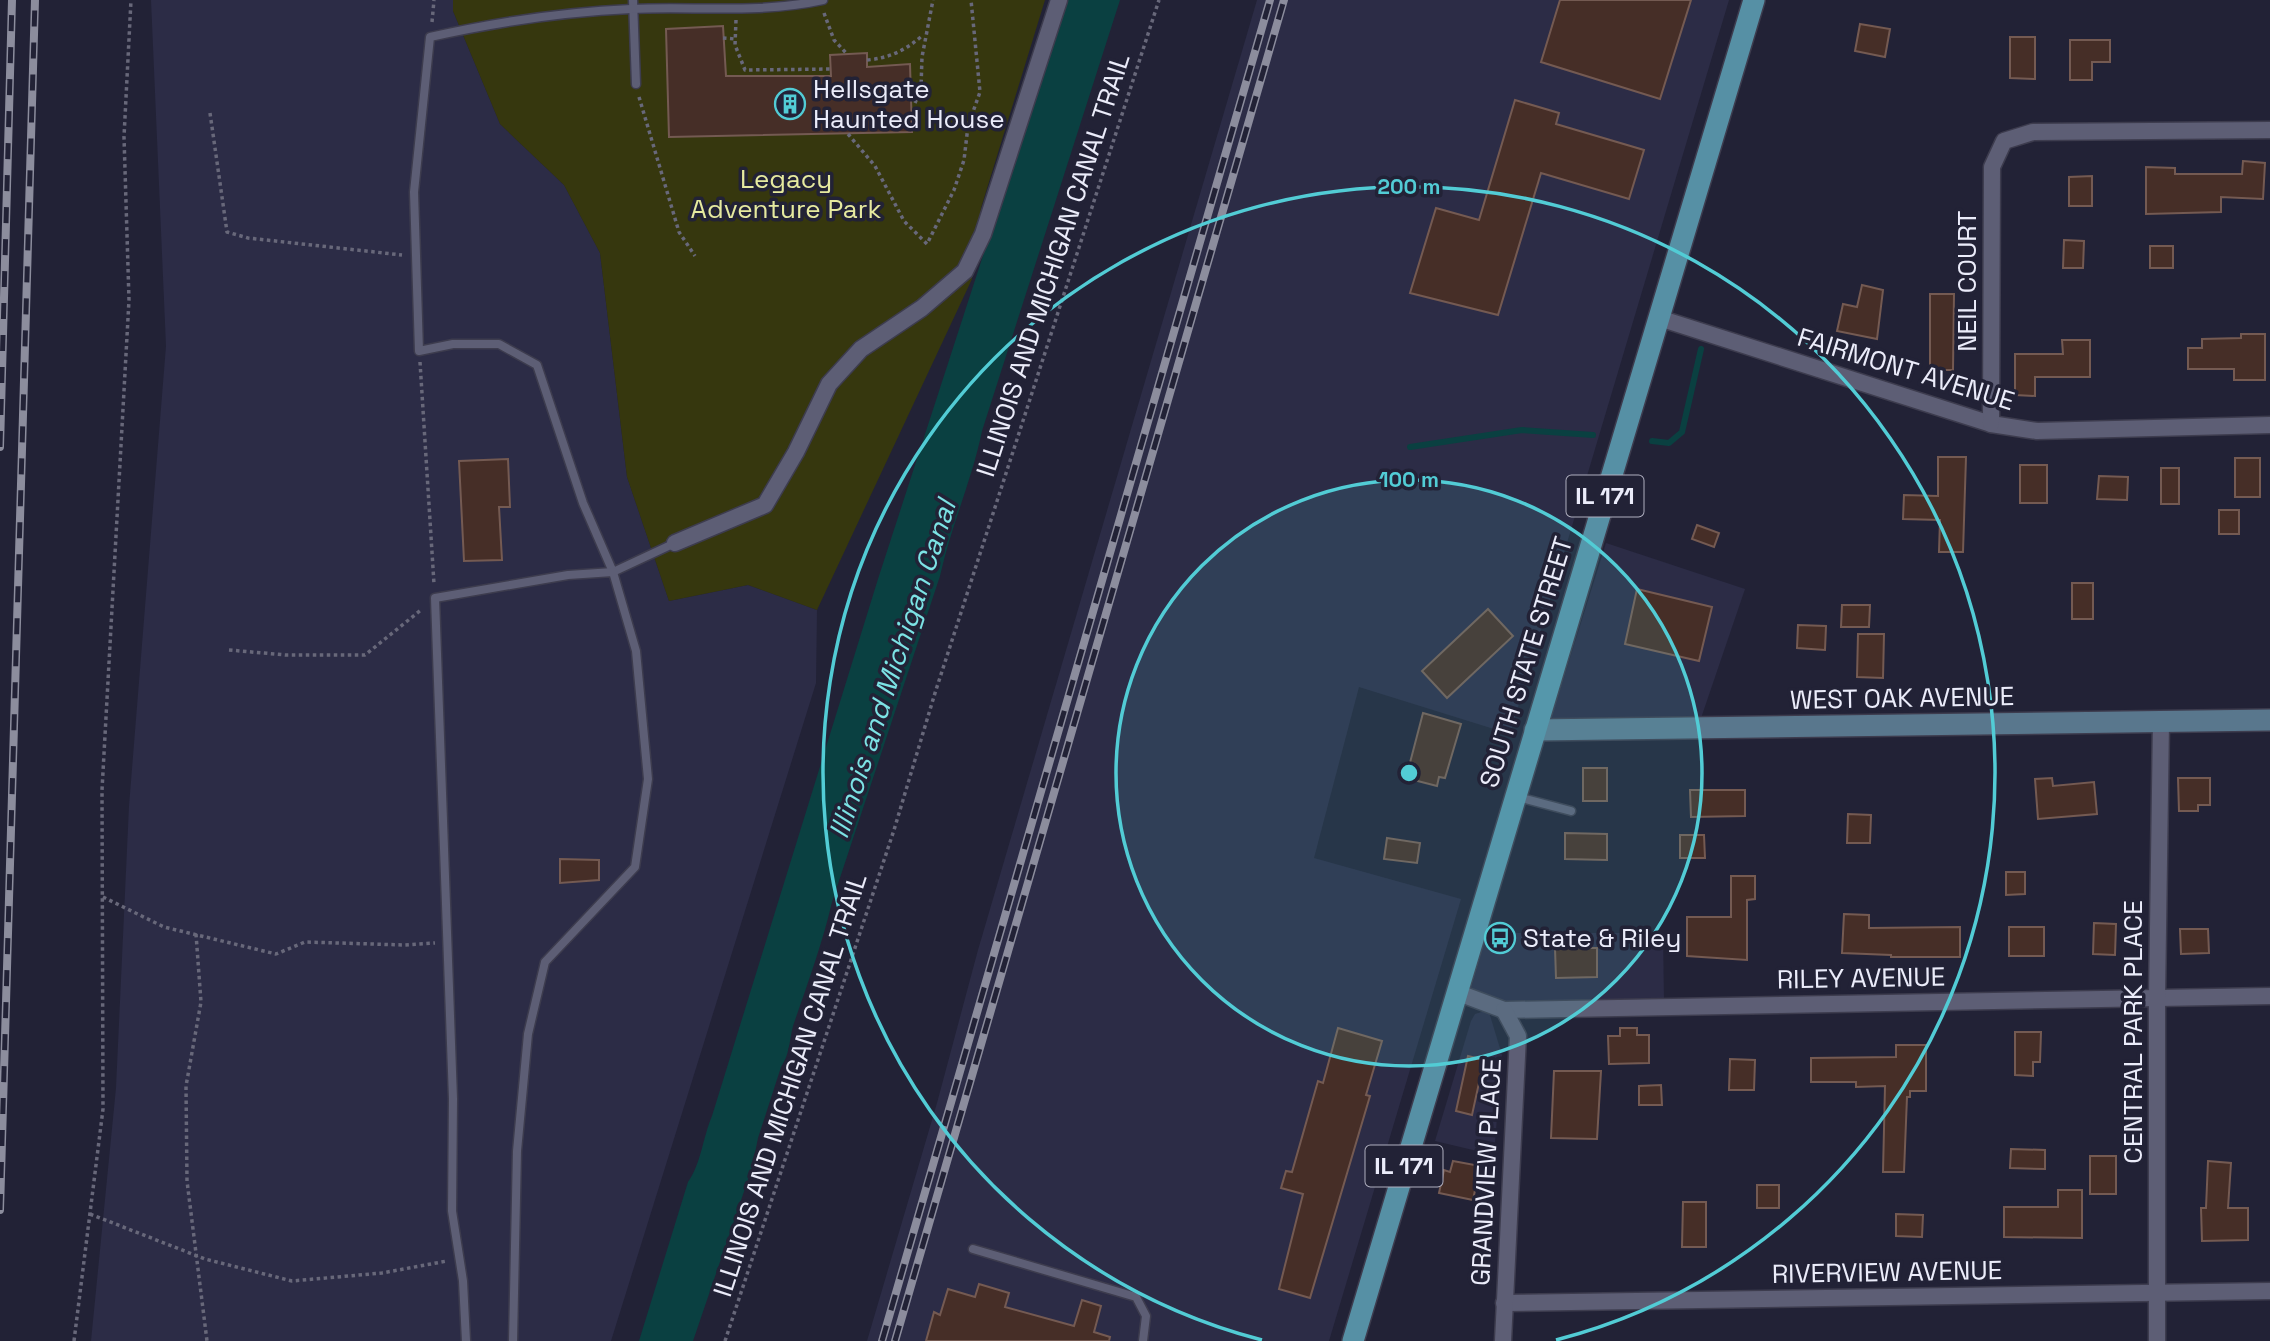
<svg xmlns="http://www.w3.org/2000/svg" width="2270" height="1341" viewBox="0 0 2270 1341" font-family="'Space Grotesk',sans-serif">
<rect width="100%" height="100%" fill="#222236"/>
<g fill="#2c2c46">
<path d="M151 0H453V11L500 124 564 185 600 253 627 477 669 601 748 585 817 610 816 683 611 1341H91L116 1088 129 806 166 346Z"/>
<path d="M1257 0H1729L1510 734 1359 687 1314 858 1461 899 1329 1341H867L937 1103 978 950Z"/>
<path d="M1606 543 1745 589 1699 724 1549 725Z"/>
<path d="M1487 933H1663L1664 1002 1507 1005 1470 992Z"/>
<path d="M1485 1011 1489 1012 1502 1055 1494 1155 1435 1141 1471 1021 1475 1014Z"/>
</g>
<path fill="#36370e" d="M453 0H1045L981 208 972 279 817 610 748 585 669 601 627 477 600 253 564 185 500 124 453 11Z"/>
<path fill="#0a4041" d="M1066 0H1120L982 431C972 480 951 526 940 576L832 902C822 945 807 985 793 1026 789 1041 790 1054 781 1067L758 1138 752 1168 693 1341H639L688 1182C701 1164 703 1137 712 1116L878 579Z"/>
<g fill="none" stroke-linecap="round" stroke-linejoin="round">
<g stroke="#0a4041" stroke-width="6">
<path d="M1652 441 1669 443 1682 432 1701 349"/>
<path d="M1410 447 1522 430 1593 435"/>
</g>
</g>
<g fill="#462e27" stroke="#745a52" stroke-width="2">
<path d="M1560 0H1691L1660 99 1541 62Z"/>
<path d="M1860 24 1890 29 1885 57 1855 51Z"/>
<path d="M723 26 726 76H831L830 55 867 53V67L910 64 912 132 669 137 666 29Z"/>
<path d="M2010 37H2035V79L2010 78Z"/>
<path d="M2070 40H2110V62H2092V80H2070Z"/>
<path d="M1515 100 1559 113 1556 124 1644 150 1629 199 1541 173 1498 315 1410 293 1436 208 1479 220Z"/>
<path d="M2243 161 2265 163 2263 199 2221 197V212L2146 214V167L2175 168V174H2242Z"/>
<path d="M2092 176V206H2069V177Z"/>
<path d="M2064 240 2084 241 2083 268H2063Z"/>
<rect x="2150" y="246" width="23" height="22"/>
<path d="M1862 285 1883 290 1877 339 1837 331 1843 304 1857 307Z"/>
<path d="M1930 294H1954L1953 370H1930Z"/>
<path d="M2241 334H2265V380H2234V369H2188V348H2202V339L2241 338Z"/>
<path d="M2062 340H2090V377H2035V396L2015 395V354H2063Z"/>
<path d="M1938 457H1966L1963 552H1939L1940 520 1903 519 1904 495 1938 496Z"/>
<rect x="2235" y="458" width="25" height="39"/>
<path d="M508 459 510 507H499L502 560 464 561 459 461Z"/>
<rect x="2020" y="465" width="27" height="38"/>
<rect x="2161" y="468" width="18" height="36"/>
<path d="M2099 476 2128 477 2127 500 2097 499Z"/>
<rect x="2219" y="510" width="20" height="24"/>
<path d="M1697 525 1719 533 1714 547 1692 539Z"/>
<rect x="2072" y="583" width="21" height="36"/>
<path d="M1637 589 1712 607 1699 661 1625 644Z"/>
<path d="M1842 605H1870L1869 627H1841Z"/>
<path d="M1488 609 1513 636 1447 698 1422 671Z"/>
<path d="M1798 625 1826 626 1825 650 1797 648Z"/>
<path d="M1858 634H1884L1883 678 1857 677Z"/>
<path d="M1423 713 1461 724 1445 778 1439 777 1437 786 1406 778Z"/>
<rect x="1583" y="768" width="24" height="33"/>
<path d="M2052 778 2053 786 2094 782 2097 814 2038 819 2035 779Z"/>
<path d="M2178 778H2210V805H2198V811H2179Z"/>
<path d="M1690 790H1745V816L1691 817Z"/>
<path d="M1848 814 1871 815 1870 843H1847Z"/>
<path d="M1565 833 1607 834V860L1565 859Z"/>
<path d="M1680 835H1704L1705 858H1680Z"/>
<path d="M1387 838 1420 843 1417 863 1384 859Z"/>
<path d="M560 859 599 860V880L560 883Z"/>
<path d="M2006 872H2025V894L2006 895Z"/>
<path d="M1731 876H1755V899L1747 900V960L1687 956V917H1731Z"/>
<path d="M1844 914 1869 915V928L1960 927V957H1891V955L1842 953Z"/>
<path d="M2094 923 2116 924 2115 955 2093 954Z"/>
<rect x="2009" y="927" width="35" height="29"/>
<path d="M2180 929H2208L2209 953 2181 954Z"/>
<path d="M1555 948H1597V977L1556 978Z"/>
<path d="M1338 1028 1382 1041 1366 1095 1370 1096 1310 1298 1279 1289 1303 1194 1281 1188 1286 1171 1292 1172 1318 1081 1323 1083Z"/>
<path d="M1620 1028H1637V1035H1649V1063L1609 1064 1608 1036H1620Z"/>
<path d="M2015 1032H2041L2040 1062H2033V1076L2015 1075Z"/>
<path d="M1896 1045H1926V1091H1910V1097H1907L1904 1172H1883L1885 1086 1856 1087V1082H1811V1058L1896 1057Z"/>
<path d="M1468 1056 1484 1060 1472 1115 1456 1111Z"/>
<path d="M1730 1059 1755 1060 1754 1090H1729Z"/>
<path d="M1554 1071H1601L1597 1139 1551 1138Z"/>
<path d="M1661 1085 1662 1105H1639V1086Z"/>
<path d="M2011 1149 2045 1150V1169L2010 1168Z"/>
<rect x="2090" y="1156" width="26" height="38"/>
<path d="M1453 1161 1480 1166 1473 1200 1439 1193 1444 1170 1450 1172Z"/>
<path d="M2208 1161 2231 1163 2228 1208H2248V1240L2202 1241 2201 1208H2206Z"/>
<rect x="1757" y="1185" width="22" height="23"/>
<path d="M2058 1190H2082V1238L2004 1237V1207H2058Z"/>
<path d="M1683 1202H1706V1247H1682Z"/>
<path d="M1896 1214 1923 1215 1922 1237 1896 1236Z"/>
<path d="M979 1284 1009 1293 1005 1307 1074 1326 1082 1300 1101 1306 1094 1332 1110 1337 1109 1341H926L934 1312 940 1315 948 1289 975 1297Z"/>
</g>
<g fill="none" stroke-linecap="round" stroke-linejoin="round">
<g stroke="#3d3c4e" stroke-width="11">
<g id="lane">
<path d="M633 0 636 84"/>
<path d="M675 543 613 572 583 503 537 365 499 344H453L419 351 414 192 430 37C497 22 562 12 631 9 694 6 760 14 823 0"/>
<path d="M1518 797 1571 811"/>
<path d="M973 1249 1136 1297 1146 1316 1143 1341"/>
<path d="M466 1341 463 1281 452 1211 453 1099 435 598 568 575 613 572 636 651 648 779 635 867 545 962 528 1034 517 1151 513 1341"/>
</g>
</g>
<g stroke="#3d3c4e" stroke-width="19">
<g id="street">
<path d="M1659 318 1991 424 2037 431 2270 425"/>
<path d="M1991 424 1992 167 2004 141 2033 132 2270 130"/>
<path d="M675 543 765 505 796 452 829 384 861 349 922 308 965 271 983 234 1059 0"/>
<path d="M1456 992 1504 1010 2270 996"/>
<path d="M1504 1303 2270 1291"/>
<path d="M1503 1341 1518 1036 1504 1010"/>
<path d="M2157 1341V998L2161 722"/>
</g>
</g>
<g stroke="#3d3c4e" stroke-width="24">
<path id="secondary" d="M1535 730 2270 720"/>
</g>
<g stroke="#3d3c4e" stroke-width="24">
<path id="primary" d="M1353 1341 1754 0"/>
</g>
<g stroke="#68687a" stroke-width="3.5" stroke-dasharray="3.5 3.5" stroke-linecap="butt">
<path d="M824 13 834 40 847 54"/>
<path d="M736 20 735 45 745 70 831 69"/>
<path d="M432 22 434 0"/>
<path d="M723 38 735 39"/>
<path d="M867 60C890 58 906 50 923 35"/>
<path d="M639 97 679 232 695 256"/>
<path d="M915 103 921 88 922 57 933 0"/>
<path d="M210 113 227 232 248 238 402 255"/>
<path d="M848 134 875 166 904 221 927 244 954 190 964 160 968 126 980 92 971 0"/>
<path d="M420 362 434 584"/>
<path d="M229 650 286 655H365L421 610"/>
<path d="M103 897 164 927 276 954 305 942 405 945 435 943"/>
<path d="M196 934 201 1002 186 1086 187 1181 207 1341"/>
<path d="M90 1214 205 1259 292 1281 382 1273 447 1261"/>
<path d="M74 1341 103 1109 102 790 129 300 124 137 131 0"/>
<path d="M725 1341 894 830 935 693 1159 0"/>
</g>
<use href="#lane" stroke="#5d5e75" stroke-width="8"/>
<use href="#street" stroke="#5d5e75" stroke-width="16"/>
<use href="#secondary" stroke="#59778d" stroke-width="21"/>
<use href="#primary" stroke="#5690a5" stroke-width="21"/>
<g stroke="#8c8d9d" stroke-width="8">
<g id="rail">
<path d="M0 447 12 0"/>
<path d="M0 1210 35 0"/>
<path d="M882 1341 1270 0"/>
<path d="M895 1341 1284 0"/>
</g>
</g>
<use href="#rail" stroke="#222236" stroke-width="5" stroke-dasharray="16" stroke-linecap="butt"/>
</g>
<circle cx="1409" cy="773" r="293" fill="#52ccd5" fill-opacity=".12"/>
<g fill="none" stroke="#52ccd5" stroke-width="3.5">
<circle cx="1409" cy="773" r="293"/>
<path d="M1262 1340A586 586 0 1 1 1556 1340"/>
</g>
<defs>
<g id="building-ring" transform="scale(1.575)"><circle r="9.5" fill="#222236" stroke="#52ccd5" stroke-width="1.5"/><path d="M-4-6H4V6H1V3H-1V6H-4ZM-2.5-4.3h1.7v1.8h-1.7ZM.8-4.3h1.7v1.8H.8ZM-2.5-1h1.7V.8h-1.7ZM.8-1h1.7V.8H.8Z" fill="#52ccd5"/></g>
<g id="bus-ring" transform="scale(1.575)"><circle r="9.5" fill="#222236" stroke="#52ccd5" stroke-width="1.5"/><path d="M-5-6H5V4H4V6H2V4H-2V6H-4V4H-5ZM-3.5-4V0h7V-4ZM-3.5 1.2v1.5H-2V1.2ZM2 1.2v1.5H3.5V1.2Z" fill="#52ccd5"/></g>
</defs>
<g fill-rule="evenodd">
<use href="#building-ring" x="790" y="104"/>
<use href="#bus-ring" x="1500" y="938"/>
</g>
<g text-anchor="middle" stroke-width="7" stroke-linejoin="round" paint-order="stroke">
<g fill="#222236" stroke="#afafbf" stroke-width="2">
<rect x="1566.5" y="475.5" width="77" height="41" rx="5"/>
<rect x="1365.5" y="1145.5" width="77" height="41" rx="5"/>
</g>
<g font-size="24" font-weight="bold" fill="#ebecfa">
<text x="1605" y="504">IL 171</text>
<text x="1404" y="1174">IL 171</text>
</g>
<g font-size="26" fill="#ebecfa" stroke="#222236" text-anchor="start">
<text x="813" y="98">Hellsgate<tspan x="813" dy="30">Haunted House</tspan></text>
<text x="1523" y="947">State &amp; Riley</text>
</g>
<g font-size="26" fill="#e6ea9f" stroke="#222236">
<text x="786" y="188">Legacy<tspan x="786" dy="30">Adventure Park</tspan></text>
</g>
<g font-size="26" fill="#ebecfa" stroke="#222236">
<text transform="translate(1053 265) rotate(-72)" y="9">ILLINOIS AND MICHIGAN CANAL TRAIL</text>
<text transform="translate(1967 281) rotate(-90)" y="9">NEIL COURT</text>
<text transform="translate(1906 369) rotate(17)" y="9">FAIRMONT AVENUE</text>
<text transform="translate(1526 662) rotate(-73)" y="9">SOUTH STATE STREET</text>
<text transform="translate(1902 698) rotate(-1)" y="9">WEST OAK AVENUE</text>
<text transform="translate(1861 978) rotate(-1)" y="9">RILEY AVENUE</text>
<text transform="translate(2133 1032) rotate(-90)" y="9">CENTRAL PARK PLACE</text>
<text transform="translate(790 1085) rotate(-72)" y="9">ILLINOIS AND MICHIGAN CANAL TRAIL</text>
<text transform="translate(1486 1172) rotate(-87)" y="9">GRANDVIEW PLACE</text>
<text transform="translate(1887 1272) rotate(-1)" y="9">RIVERVIEW AVENUE</text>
</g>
<g font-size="28" font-style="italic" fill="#7ce3e5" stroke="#222236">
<text transform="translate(892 669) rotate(-72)" y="10">Illinois and Michigan Canal</text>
</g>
</g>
<circle cx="1409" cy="773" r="10" fill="#52ccd5" stroke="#222236" stroke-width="3.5"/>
<g font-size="21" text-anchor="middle" font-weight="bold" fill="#52ccd5" stroke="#222236" stroke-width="7" stroke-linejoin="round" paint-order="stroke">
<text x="1409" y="194">200 m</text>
<text x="1409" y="487">100 m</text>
</g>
</svg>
